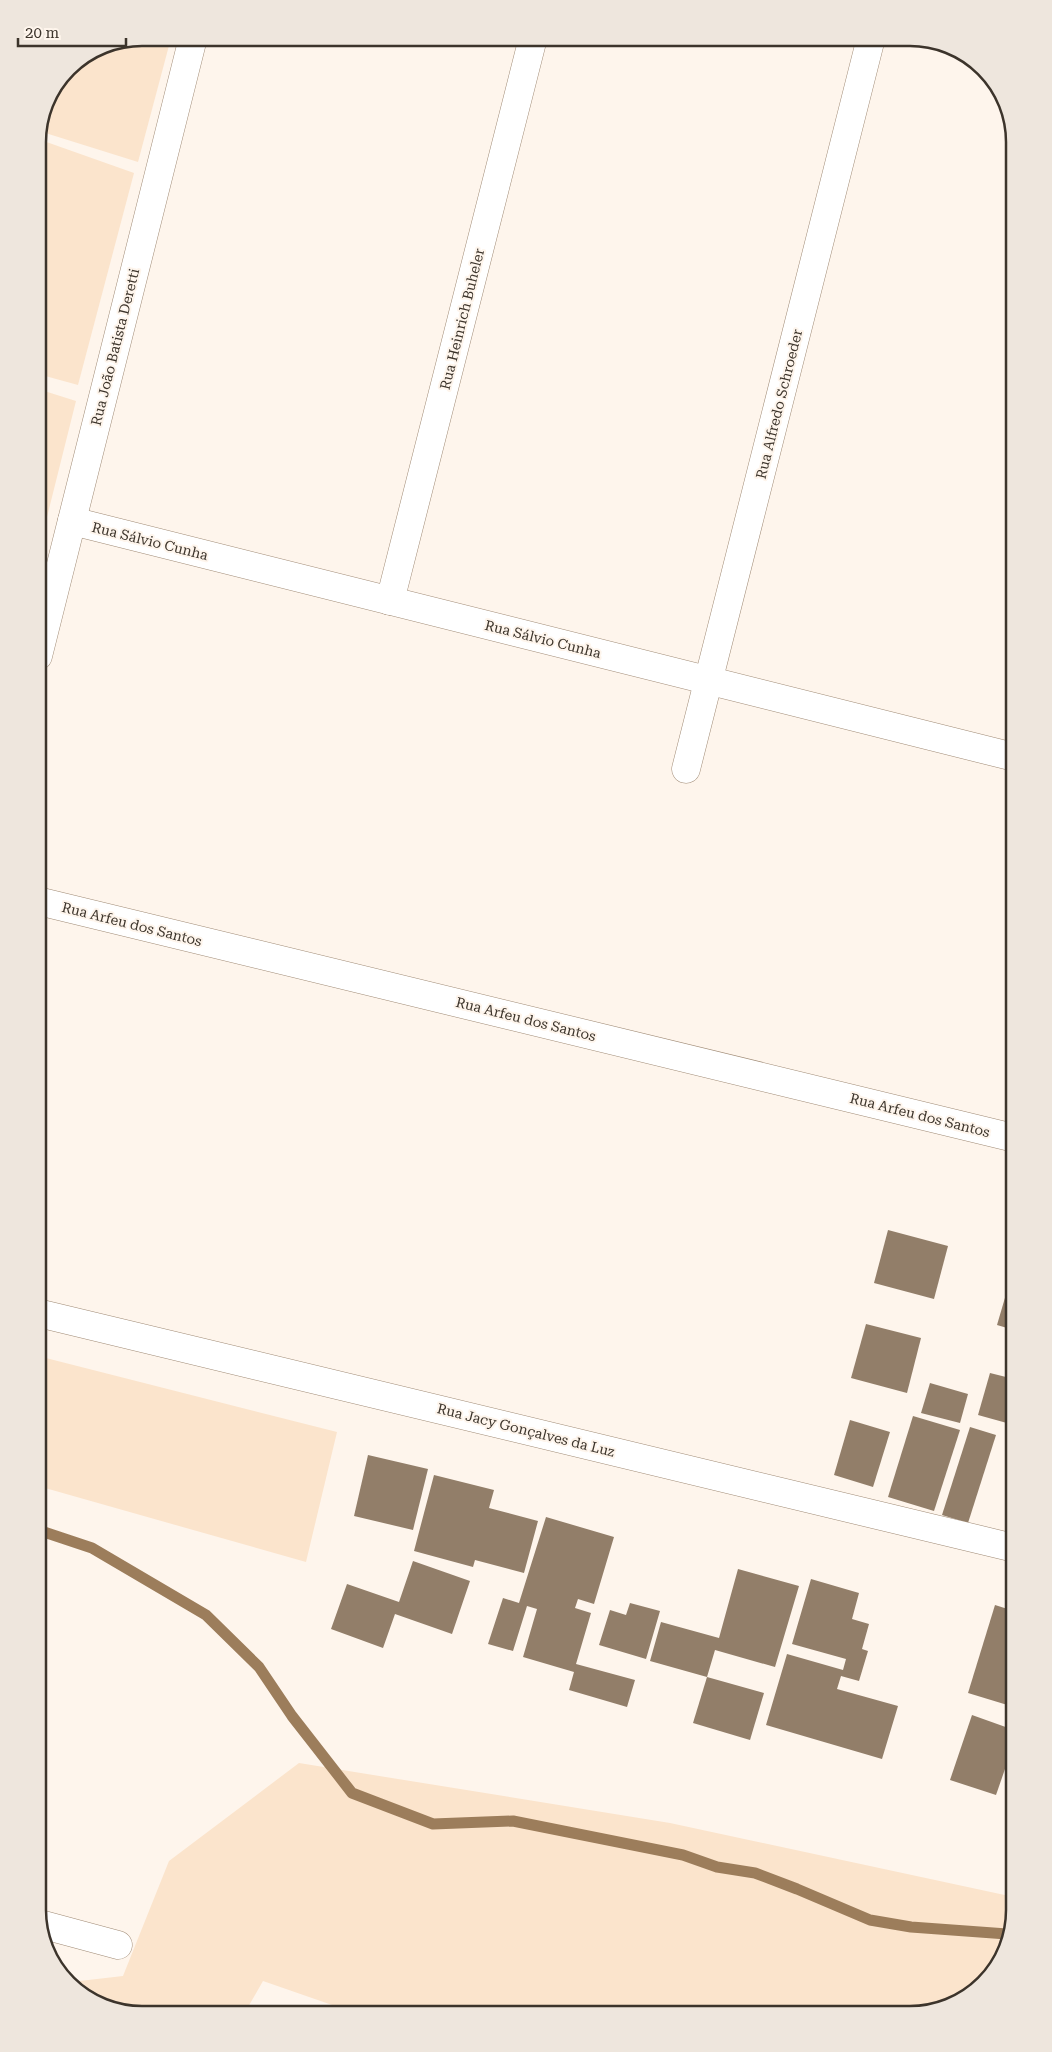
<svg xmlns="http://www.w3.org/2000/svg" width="1052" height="2052" viewBox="0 0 1052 2052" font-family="'Roboto Serif',serif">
<rect width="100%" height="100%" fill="#fef5ec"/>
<g fill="#fbe4cc">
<path d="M142 38H171L138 162 39 131 55 87 68 68 102 45Z"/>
<path d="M38 139 134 173 78 385 38 374Z"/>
<path d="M38 389 76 401 38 553Z"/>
<path d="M38 1356 337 1432 306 1562 38 1486Z"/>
<path d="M299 1763 670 1823 1014 1897V1910L997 1968 950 2007 910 2014H358L263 1981 244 2014H136L79 1993 71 1982 123 1976 169 1861Z"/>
</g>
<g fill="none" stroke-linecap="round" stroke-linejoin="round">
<path stroke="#9c7d5b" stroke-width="11" d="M38 1530 92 1548 206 1615 259 1667 292 1716 352 1793 433 1824 513 1821 683 1855 717 1867 755 1873 797 1889 870 1920 911 1927 1007 1934"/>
</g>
<g fill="#927e69">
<path d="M888 1230 948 1246 934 1299 874 1283Z"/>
<path d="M1014 1267V1330L997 1325Z"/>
<path d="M866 1324 921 1338 907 1393 851 1378Z"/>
<path d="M990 1373 1014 1379V1425L978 1415Z"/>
<path d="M930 1383 968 1394 960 1423 921 1413Z"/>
<path d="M913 1416 960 1430 934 1511 888 1497Z"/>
<path d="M850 1420 890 1432 873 1487 834 1475Z"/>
<path d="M970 1427 996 1435 968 1523 942 1515Z"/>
<path d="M368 1455 428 1469 413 1530 354 1516Z"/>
<path d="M434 1475 494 1490 489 1508 538 1521 524 1573 475 1560 473 1567 414 1551Z"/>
<path d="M546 1517 614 1537 594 1604 578 1599 575 1608 591 1613 576 1664 635 1680 627 1707 569 1690 574 1672 523 1657 537 1609 527 1606 513 1651 488 1644 503 1598 519 1603Z"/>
<path d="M413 1561 470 1581 452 1634 395 1614 383 1648 331 1629 347 1584 399 1602Z"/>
<path d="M738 1569 799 1586 775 1667 715 1650 707 1677 650 1661 661 1622 719 1638Z"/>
<path d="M811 1579 859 1593 852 1619 869 1624 862 1649 868 1651 859 1681 841 1676 837 1689 898 1706 882 1759 766 1725 787 1654 843 1670 846 1659 792 1644Z"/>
<path d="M630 1603 660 1611 646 1659 599 1645 610 1610 626 1615Z"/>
<path d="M995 1605 1014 1611V1707L968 1693Z"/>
<path d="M707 1677 764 1693 750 1740 693 1723Z"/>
<path d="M972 1715 1014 1730V1743L996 1795 950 1780Z"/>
</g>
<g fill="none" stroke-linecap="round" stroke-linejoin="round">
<g stroke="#a08b76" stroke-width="29">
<g id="minor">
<path d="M72 521 1014 757"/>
<path d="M390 601 533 38"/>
<path d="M38 656 193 38"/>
<path d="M686 769 871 38"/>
<path d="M38 901 1014 1138"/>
<path d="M38 1313 1014 1548"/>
<path d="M40 1924 118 1945"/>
</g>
</g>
<use href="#minor" stroke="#fff" stroke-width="28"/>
</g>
<g text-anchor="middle" stroke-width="4" stroke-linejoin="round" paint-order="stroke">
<g font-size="14" fill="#3c342b" stroke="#fef5ec">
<text transform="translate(462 319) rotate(-76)" y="5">Rua Heinrich Buheler</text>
<text transform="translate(115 347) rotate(-76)" y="5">Rua João Batista Deretti</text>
<text transform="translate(779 404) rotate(-76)" y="5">Rua Alfredo Schroeder</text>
<text transform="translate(150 541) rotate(14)" y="5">Rua Sálvio Cunha</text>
<text transform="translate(543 639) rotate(14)" y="5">Rua Sálvio Cunha</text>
<text transform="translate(132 924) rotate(14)" y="5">Rua Arfeu dos Santos</text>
<text transform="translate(526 1019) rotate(14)" y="5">Rua Arfeu dos Santos</text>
<text transform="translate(920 1115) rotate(14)" y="5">Rua Arfeu dos Santos</text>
<text transform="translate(526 1430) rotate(14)" y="5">Rua Jacy Gonçalves da Luz</text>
</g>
</g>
<path d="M0 0H1052V2052H0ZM142 46H910A96 96 0 0 1 1006 142V1910A96 96 0 0 1 910 2006H142A96 96 0 0 1 46 1910V142A96 96 0 0 1 142 46Z" fill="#eee6dd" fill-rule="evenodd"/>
<path fill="none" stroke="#3c342b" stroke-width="2.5" d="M142 46H910A96 96 0 0 1 1006 142V1910A96 96 0 0 1 910 2006H142A96 96 0 0 1 46 1910V142A96 96 0 0 1 142 46Z"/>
<path d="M18 38v8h108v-8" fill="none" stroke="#3c342b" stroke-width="2.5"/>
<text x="25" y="38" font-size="15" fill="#3c342b" stroke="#fef5ec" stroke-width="4" paint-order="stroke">20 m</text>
</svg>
